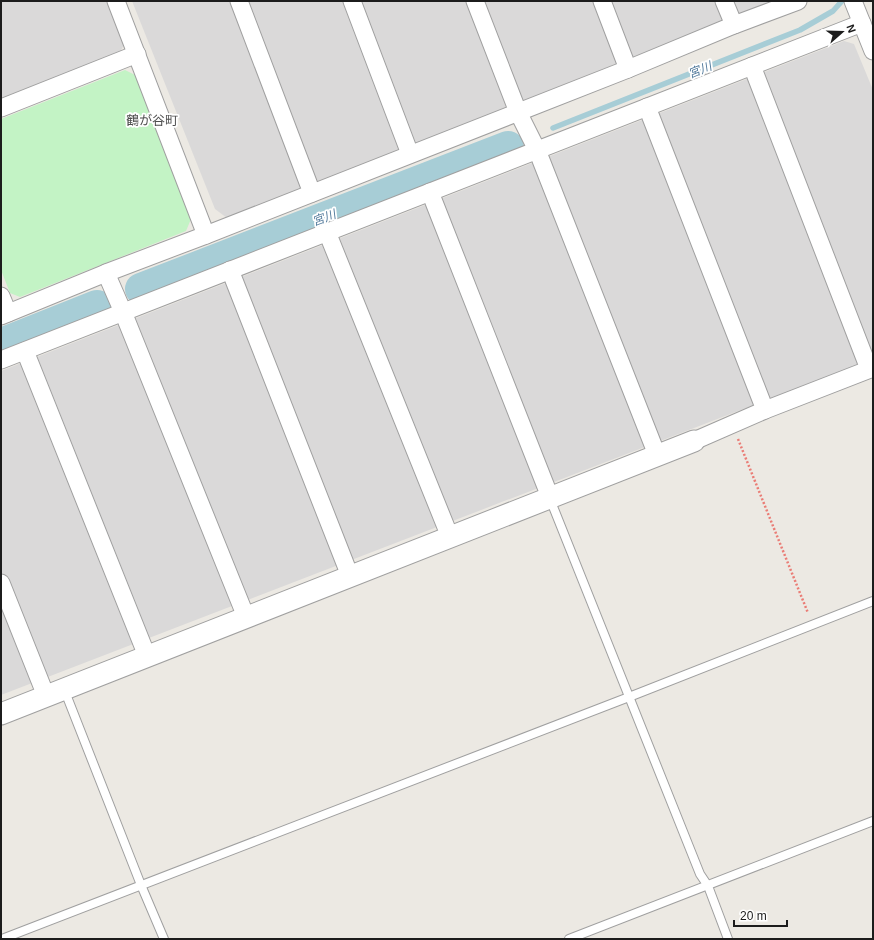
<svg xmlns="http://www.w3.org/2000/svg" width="874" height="940" viewBox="0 0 874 940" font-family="Arial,'Noto Sans JP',sans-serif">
<rect width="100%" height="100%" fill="#ece9e3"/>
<g fill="#dad9d9">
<path d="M1 1H107L124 44 120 53 1 98Z"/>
<path d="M132 1H775L227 218 215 209Z"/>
<path d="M844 41 854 44 873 90V359L1 695V371Z"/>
</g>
<path fill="#c3f3c5" d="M125 70 135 75 191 219 186 231 20 297 10 293 1 270V119Z"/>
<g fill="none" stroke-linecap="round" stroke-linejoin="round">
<path stroke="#a7cdd6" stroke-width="5.5" d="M553 128 800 30 833 11 842 1"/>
<g stroke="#a7cdd6" stroke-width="32">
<path d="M141 289 508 147"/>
<path d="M1 344 97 306"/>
</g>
<g stroke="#a0a0a0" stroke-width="10">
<g id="service">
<path d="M550 499 700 874 708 886 728 939"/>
<path d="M64 689 141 885 164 939"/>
<path d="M2 939 629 697 873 601"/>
<path d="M569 939 873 821"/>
</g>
</g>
<g stroke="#a0a0a0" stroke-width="19">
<g id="minor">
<path d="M116 1 206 235"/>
<path d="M239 1 312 193"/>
<path d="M352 1 410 154"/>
<path d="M475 1 518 112 537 150 657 455"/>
<path d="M602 1 628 69"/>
<path d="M724 1 734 25"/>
<path d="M853 1 873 51"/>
<path d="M752 66 869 369"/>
<path d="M647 107 765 410"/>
<path d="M1 108 137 54"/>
<path d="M430 192 550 497"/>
<path d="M327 232 450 537"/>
<path d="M230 270 350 576"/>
<path d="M106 273 123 312 246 617"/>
<path d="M1 296 8 313"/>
<path d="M1 316 106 273 206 235 628 69 734 25 798 1"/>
<path d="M25 351 147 656"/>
<path d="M1 360 862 23"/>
<path d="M694 441 765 410 873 368"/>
<path d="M1 583 46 696"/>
</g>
</g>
<g stroke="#a0a0a0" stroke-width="23">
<path id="tertiary" d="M1 714 694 441"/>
</g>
<path stroke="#ea7d76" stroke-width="2.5" stroke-dasharray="2 2" stroke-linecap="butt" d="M738 439 808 613"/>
<use href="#service" stroke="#fff" stroke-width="8"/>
<use href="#minor" stroke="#fff" stroke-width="17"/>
<use href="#tertiary" stroke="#fff" stroke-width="21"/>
</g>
<g text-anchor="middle" stroke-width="3.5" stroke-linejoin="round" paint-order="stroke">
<g font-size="12" font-style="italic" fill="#50789a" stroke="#fff">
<text transform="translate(700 70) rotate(-22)" y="4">宮川</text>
<text transform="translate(324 218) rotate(-21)" y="4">宮川</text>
</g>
<g font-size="13" fill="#4f4f4f" stroke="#fff">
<text x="152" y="125">鶴が谷町</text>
</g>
</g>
<rect width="874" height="940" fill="none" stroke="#1c1c1c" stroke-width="4"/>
<g transform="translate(842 32) rotate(70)" stroke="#ffffff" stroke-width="3" paint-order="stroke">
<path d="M0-3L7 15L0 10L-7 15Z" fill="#1c1c1c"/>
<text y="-6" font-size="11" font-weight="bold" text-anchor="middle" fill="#1c1c1c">N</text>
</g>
<path d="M734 920v6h53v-6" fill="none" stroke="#1c1c1c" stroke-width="2"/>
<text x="740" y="920" font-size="12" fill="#1c1c1c" stroke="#ffffff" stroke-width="3" paint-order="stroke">20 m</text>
</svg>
